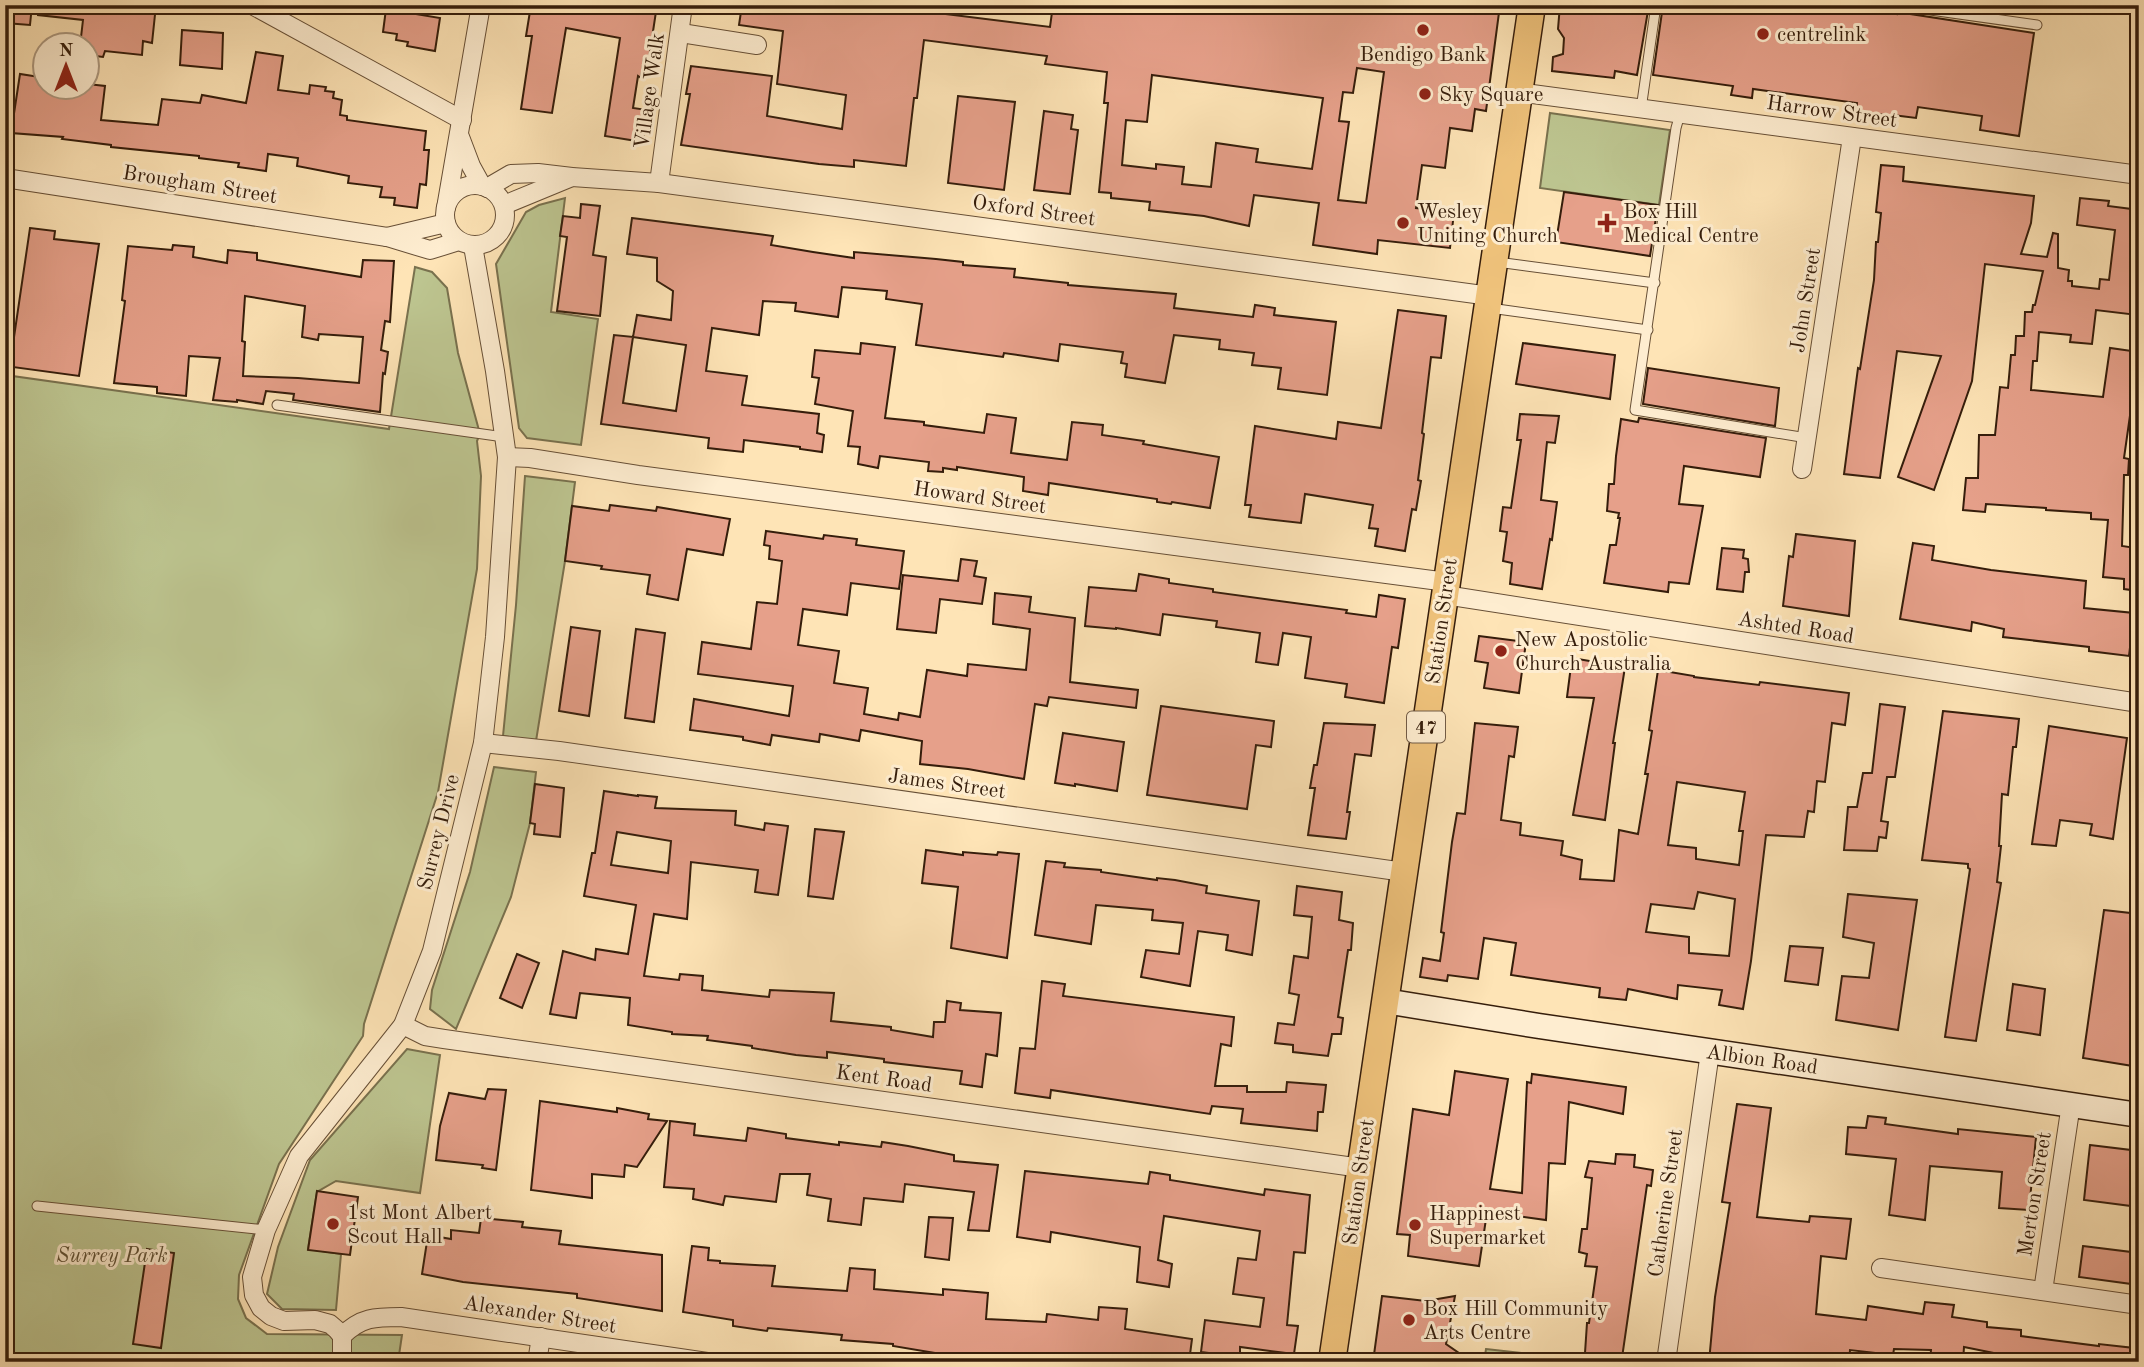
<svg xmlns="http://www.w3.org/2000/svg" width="2144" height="1367" viewBox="0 0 2144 1367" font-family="'Old Standard TT',serif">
<rect width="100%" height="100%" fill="#fee4b6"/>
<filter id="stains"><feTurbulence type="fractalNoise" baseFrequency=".00286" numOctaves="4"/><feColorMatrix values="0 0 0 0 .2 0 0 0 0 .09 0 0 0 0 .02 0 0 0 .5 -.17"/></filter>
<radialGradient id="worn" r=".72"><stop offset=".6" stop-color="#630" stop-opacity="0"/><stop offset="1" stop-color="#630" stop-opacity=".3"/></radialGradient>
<g fill="#bdc590" stroke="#79714e" stroke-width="2">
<path d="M1550 113 1670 130 1659 205 1540 188Z"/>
<path d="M565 198 551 312 598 319 581 445 527 438 519 428 496 264 526 212 539 205Z"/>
<path d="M415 267 432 272 447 288 458 353 480 434 477 441 481 476 477 569 438 792 364 1024 363 1036 279 1164 239 1275 238 1299 246 1318 267 1334 402 1335 398 1362H5V375L389 429Z"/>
<path d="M525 476 575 482 565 561 536 741 503 736 516 605Z"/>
<path d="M494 767 536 772 530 823 511 897 456 1029 430 1009 432 990 470 872Z"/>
<path d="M407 1049 440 1055 420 1193 336 1181 317 1192 308 1249 341 1254 336 1310 282 1309 267 1294 278 1247 310 1160Z"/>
<path d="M1486 1349 1557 1357 1556 1362H1484Z"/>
</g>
<g fill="#e6a08a" stroke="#351d0b" stroke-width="2" fill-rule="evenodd">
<path d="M5 5H32L30 25 5 23Z"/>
<path d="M39 5H156L152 43 143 41 142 55 105 51 103 57 88 55V46H80L83 20 38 15Z"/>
<path d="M531 5H657L649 58H644L641 78 638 76 633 108 647 110 643 142 605 136 620 38 566 28 552 113 521 109 532 36H526Z"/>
<path d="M742 5H873L1050 27 1053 5H1500L1486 111 1475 109 1472 131 1450 128 1445 168 1422 165 1416 208 1454 212 1450 248 1378 240 1377 254 1313 245 1319 203 1254 195 1249 226 1204 216 1149 210 1150 202 1111 198V193L1099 192 1108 103H1104L1107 72 1045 64 1047 56 924 40 917 98H914L906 166 854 160V167L819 164 681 145 690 94H686L691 66 772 76 767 116 842 129 846 95 777 84 783 31 739 25ZM1357 68 1384 72 1366 203 1338 200 1349 122 1339 121 1343 92 1353 93ZM1152 75 1323 98 1312 169 1256 162 1258 149 1216 143 1211 187 1182 184 1184 167 1156 164V169L1122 165 1126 120 1147 122Z"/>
<path d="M1560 5H1649L1637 75 1615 71 1614 78 1552 71 1553 57 1563 54 1564 38 1558 29Z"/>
<path d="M1663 5H1827L1897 14V12L2034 33 2019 136 1980 130 1982 116 1918 107 1916 118 1892 115V116L1856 111 1857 103 1753 89 1752 98 1731 95 1733 86 1653 75Z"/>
<path d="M386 9 440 18 435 51 407 46 408 42 396 40 397 34 383 32Z"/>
<path d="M182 30 223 33 222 69 180 65Z"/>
<path d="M256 52 283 56 278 90 309 94 310 85 326 87 325 91 334 92 333 98 342 100 340 115 347 116V120L426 131 424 150H429L426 185 420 184 417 208 394 205 395 198 380 197 382 187 348 183 349 176 297 166 298 158 268 154 266 171 238 167 239 163 199 158V156L111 147V145L62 139 63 137 11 133 20 74 46 78V88H88V84L105 86 101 120 158 125 162 99 200 103 202 95 246 103Z"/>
<path d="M958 96 1015 102 1004 190 948 183Z"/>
<path d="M1044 111 1073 115 1071 129 1078 130 1070 194 1034 190Z"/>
<path d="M1881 165 1904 167 1903 181 2034 196 2031 223 2021 254 2047 257 2053 233 2058 234V268L2069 270 2068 281H2072V286L2099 289 2100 279 2109 280 2115 230 2077 225 2080 198 2109 201 2108 206 2139 210V301L2137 315 2096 310 2092 344 2070 342 2071 335 2039 332 2037 361H2033L2031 390 2103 397 2110 348 2139 352 2124 458 2129 459 2128 475H2124L2122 546 2136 548 2134 570 2139 571V591L2124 589V579L2103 577 2108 520 2091 519V513L2046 510V508L1986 504 1985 512 1963 510 1966 478H1978L1979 435H1995L2000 387 2008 388 2011 355H2015L2016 336H2024L2025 312H2032L2033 305H2035L2043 271 1985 264 1972 381 1934 490 1898 477 1941 356 1897 351 1880 478 1844 474 1858 368 1860 369 1874 280 1876 242H1878L1881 213 1876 212Z"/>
<path d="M1564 192 1658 205 1650 256 1556 242Z"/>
<path d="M581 204 600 206 593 255 606 257 600 316 557 311 567 237 560 236 563 216 580 218Z"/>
<path d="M632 218 773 236 771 245 813 252 854 258V252L936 259 963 262V265L1015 269 1014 277 1068 283V285L1176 294 1174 308 1253 317 1255 305 1275 308 1274 315 1336 322 1327 395 1278 389 1281 368 1252 365 1254 353 1219 349 1220 340 1174 335 1165 383 1125 377 1127 364 1121 363 1123 352 1060 344 1058 361 1004 353 1003 357 916 345 922 304 886 299 887 291 842 287 838 317 795 311 796 303 763 301 759 335 712 328 706 371 747 376 742 405 819 414 817 433 824 435 822 452 800 449V447L744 440 743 452 708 448 709 438 601 424 614 335 633 337 637 315 671 320 673 291 657 281V258L627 254ZM633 337 686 345 676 411 623 403Z"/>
<path d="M30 228 55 231 54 239 99 244 79 376 5 366V343L13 344Z"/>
<path d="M173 245 194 247 193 257 227 263 228 250 257 253V260L361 277 363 260 394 261 390 322 385 321 381 350 388 352 385 374 383 373 380 412 293 400 294 394 266 391 263 404 237 400V402L213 400 220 358 189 356 186 396 157 393V387L114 383 125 301 122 300 128 246 172 250ZM245 296 305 306 302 337 318 340 319 334 363 337 359 383 298 378 243 376 245 342 242 341Z"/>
<path d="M1398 310 1446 316 1441 358 1431 357 1422 433 1424 434 1418 480 1421 481 1416 510 1412 509 1405 551 1375 546 1378 529 1369 528 1373 505 1305 494 1301 523 1249 517 1251 505H1245L1255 426 1336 439 1338 422 1381 428Z"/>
<path d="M861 343 895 347 885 418 924 422V425L984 433 987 414 1016 418 1011 453 1067 460 1072 422 1103 425 1102 435 1144 441 1143 444 1219 457 1210 508 1172 502 1171 504 1157 502V499L1049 483 1048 495 1023 491 1024 477 957 467V470L943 468V472L928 471 929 462 880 456 878 468 858 464 860 447 848 446 853 411 815 404 819 378 812 377 815 350 860 354Z"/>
<path d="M1523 343 1615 355 1610 399 1516 384Z"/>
<path d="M1648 368 1779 388 1775 426 1643 404Z"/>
<path d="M1520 414 1559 416 1555 443 1547 442 1541 500 1557 502 1552 540 1550 539 1542 589 1510 584 1512 563 1503 561 1507 532 1500 531 1503 507 1511 508 1521 440H1517Z"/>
<path d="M1639 418 1766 438 1760 477 1684 466 1679 504 1703 506 1689 584 1669 582 1668 592 1604 583 1610 545H1616L1620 518H1618L1619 513 1607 511 1609 484H1614L1616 456 1621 419 1638 422Z"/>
<path d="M610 505 656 511 657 507 730 519 723 555 687 549 678 600 647 594 650 575 601 569 602 566 565 561 572 506 609 511Z"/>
<path d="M766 531 823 539 824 535 857 539 856 545 904 551 899 589 851 583 847 615 803 609 798 645 839 651 834 683 868 688 864 714 898 720 899 713 920 717 927 670 967 676 968 664 1026 670 1030 629 993 624 995 593 1031 597 1029 612 1075 618 1070 682 1138 690 1136 708 1049 697 1047 706 1035 704 1024 779 968 769 920 764 922 741 861 730 859 741 820 734 819 742 772 735 770 745 743 740V737L690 730 694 699 789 716 793 686 698 674 702 642 751 649 757 602 777 604 782 561 769 559 770 546 764 545Z"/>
<path d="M1796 534 1855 541 1849 616 1783 606 1789 556 1793 557Z"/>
<path d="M1913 543 1934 546 1932 560 1991 570 2086 581 2084 608 2134 613 2129 656 2089 651V647L2003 637 2004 629 1972 622 1971 631 1900 619Z"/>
<path d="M1722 548 1744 550 1743 558 1748 559 1749 572H1745L1743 592 1717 589Z"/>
<path d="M961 559 977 561 974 576 986 578 982 604 940 599 936 633 897 629 903 575 958 581Z"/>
<path d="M1139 574 1169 579V583L1213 589V592L1347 610 1346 613 1376 617 1379 595 1405 599 1398 648 1392 647 1384 703 1345 697 1347 684 1305 678 1311 637 1283 633 1278 665 1256 662 1260 633 1216 627 1217 621 1163 614 1160 635 1116 628V629L1085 626 1089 587 1136 591Z"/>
<path d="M571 627 600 631 589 716 559 711Z"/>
<path d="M636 629 665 633 654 722 625 718Z"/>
<path d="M1479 636 1526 642 1519 693 1484 688 1488 663 1475 661Z"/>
<path d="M1572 658 1625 667 1613 743H1615L1605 820 1573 815 1594 698 1567 697Z"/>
<path d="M1658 670 1694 676V677L1759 685 1760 682 1849 693 1845 725 1832 723 1825 782 1817 781 1814 812 1808 811 1804 837 1766 835 1751 961 1743 1009 1719 1005 1722 990 1678 985 1677 999 1628 989 1626 1000 1599 997 1600 988 1511 975 1516 943 1484 938 1478 979 1448 975 1447 981 1420 977 1423 958 1440 961 1444 933 1441 932 1452 842 1457 813 1465 814 1475 723 1518 727 1514 757 1509 756 1501 820 1521 823 1520 835 1563 841 1561 855 1582 860 1580 879 1614 881 1619 830 1638 834 1648 774H1645L1652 731 1649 730ZM1677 782 1745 792 1739 831H1743L1739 865 1696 859V848L1668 845ZM1698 892 1735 899 1729 956 1689 953V937L1646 932 1651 904 1694 909Z"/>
<path d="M1880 704 1905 707 1895 777H1887L1881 821 1888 822 1886 838 1879 837 1877 851 1844 850 1848 807H1857L1863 773H1872Z"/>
<path d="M1161 706 1274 721 1271 747 1256 745 1247 809 1147 795Z"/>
<path d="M1943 711 2019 719 2016 747H2013L2008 795 2002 794 1999 846H2001L1997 882 2001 883 1976 1041 1945 1037 1970 869 1968 868V864L1922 860Z"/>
<path d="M1324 723 1375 725 1371 756 1355 754 1347 812H1350L1346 839 1308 835 1315 788H1310L1314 765H1317Z"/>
<path d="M2049 726 2127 738 2113 839 2090 835 2092 824 2060 820 2056 846 2032 844Z"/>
<path d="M1063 733 1124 742 1117 791 1075 784V786L1055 783Z"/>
<path d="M535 784 564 788 560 837 534 834 535 824 530 823Z"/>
<path d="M604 791 638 796V795L657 797 655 808 736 811 735 825 764 830 765 823 788 826 778 895 755 892 758 870 691 862 687 919 654 914 644 976 679 980 680 974 703 976 702 990 769 997 770 990 834 993 831 1021 891 1027V1030L933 1037 934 1022H945L947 1001 961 1003 960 1010 1001 1013 997 1056 986 1054 982 1087 960 1084 962 1071 884 1062V1059L827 1052V1058L796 1055 752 1048V1046L707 1040 708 1036 672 1034V1032L628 1025 630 998 580 993 576 1018 550 1014 563 951 595 960 596 949 628 954 636 905 584 896 592 853H595ZM617 832 671 841 668 873 611 865Z"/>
<path d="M815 829 844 832 833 899 808 896Z"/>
<path d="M926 850 963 855V852L997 855 998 852 1019 854 1007 958 951 948 958 887 922 883Z"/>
<path d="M1046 861 1065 863 1064 867 1101 870V872L1157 880V878L1175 880 1207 886 1206 893 1259 901 1252 955 1226 950 1228 935 1198 931 1190 986 1141 977 1146 950 1179 954 1183 923 1152 920 1153 910 1096 905 1091 944 1035 935Z"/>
<path d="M1297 886 1342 892 1339 920 1353 923 1351 950H1348L1338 1017 1343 1018 1341 1034H1332L1328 1056 1293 1052V1045L1275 1043 1278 1023 1294 1025 1299 995 1289 993 1294 956 1308 958 1312 917 1294 915Z"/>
<path d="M1848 894 1917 900 1898 1030 1836 1020 1842 976 1869 978 1874 943 1843 937Z"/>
<path d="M2104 910 2139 914V1067L2083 1058Z"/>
<path d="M1790 946 1823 948 1818 985 1785 981Z"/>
<path d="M517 954 539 963 522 1008 500 998Z"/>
<path d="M1042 981 1065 984 1063 996 1234 1017 1231 1046 1221 1044 1215 1086H1247V1092H1286L1287 1082 1326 1085 1323 1112H1318L1317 1131 1241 1123 1243 1109 1212 1106 1210 1114 1051 1090 1050 1098 1015 1093 1020 1048 1035 1049Z"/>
<path d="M2013 984 2045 989 2040 1035 2007 1030Z"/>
<path d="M1455 1071 1508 1079 1490 1189 1522 1193 1527 1082 1531 1083 1532 1074 1626 1087 1623 1114 1569 1102 1565 1164 1549 1163 1546 1220 1487 1212 1479 1266 1408 1256 1410 1235 1397 1234 1413 1109 1449 1115Z"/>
<path d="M488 1089 506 1090 496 1170 482 1168 483 1165 436 1160 440 1126 449 1093 485 1099Z"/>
<path d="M540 1101 617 1112V1108L649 1114 648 1119 667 1121 637 1167 625 1165 624 1177 592 1174V1198L531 1190Z"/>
<path d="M1737 1104 1771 1108 1757 1217 1809 1222 1810 1216 1851 1219 1846 1259 1821 1256 1816 1314 1866 1320 1868 1306 1923 1314 1925 1302 1954 1305 1952 1317 1987 1322V1327L2021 1330V1336L2099 1346V1344L2134 1348 2133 1362H1998L1999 1354 1964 1347 1963 1362H1930L1931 1350 1894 1349 1893 1355 1850 1350 1849 1362H1709L1715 1297 1730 1203 1722 1202Z"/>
<path d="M1868 1116 1886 1118 1885 1124 1958 1134V1129L2036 1137 2029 1210 1999 1208 2002 1172 1930 1166 1925 1220 1889 1215 1896 1159 1846 1154 1848 1127 1866 1128Z"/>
<path d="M670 1121 695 1124 694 1135 746 1141 748 1128 786 1134V1138L839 1145V1142L881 1147 882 1142 908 1146 954 1155V1161L998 1165 989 1231 968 1230 974 1192 905 1184 903 1202 864 1198 861 1225 828 1221 831 1199 807 1195 810 1174H780L776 1202 725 1196 723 1205 693 1199 694 1189 664 1187Z"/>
<path d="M2090 1145 2139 1151V1207L2084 1200Z"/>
<path d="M1616 1154 1635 1155 1634 1167 1653 1170 1651 1186 1647 1185 1622 1358 1585 1353 1587 1323H1589L1597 1267 1585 1266 1587 1254 1579 1252 1582 1229H1587L1592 1178 1585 1177 1589 1161 1615 1164Z"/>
<path d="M1025 1171 1148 1184 1150 1172 1170 1175V1180L1264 1195 1265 1189 1310 1195 1305 1253 1294 1252 1287 1325 1298 1326 1294 1354 1240 1347V1357L1201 1352 1205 1320 1260 1327 1264 1298 1233 1294 1238 1258 1256 1260 1260 1231 1164 1216 1158 1260 1172 1264 1169 1287 1137 1282 1140 1247 1051 1232 1050 1242 1017 1237Z"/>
<path d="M317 1191 358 1197 350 1255 308 1250Z"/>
<path d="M929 1217 953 1218 949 1260 925 1257Z"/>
<path d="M481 1218 523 1222 522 1227 561 1231 559 1244 662 1255V1311L577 1298V1294L463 1282 422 1274 428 1235 451 1239V1230L479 1233Z"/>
<path d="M692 1246 709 1248 708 1260 720 1261V1263L775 1266 772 1286 847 1291 850 1268 875 1270 874 1289 943 1295V1289L988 1293 986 1319 1046 1322 1047 1314 1098 1320 1099 1307 1127 1309 1125 1329 1192 1339 1189 1362H1000V1359L935 1353 893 1346V1344L841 1340 842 1335 768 1328 767 1331 733 1326V1320L683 1312Z"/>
<path d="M2083 1246 2139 1253V1285L2079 1277Z"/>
<path d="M147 1249 174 1253 161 1348 133 1344Z"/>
<path d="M1382 1296 1426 1301 1455 1296 1446 1344 1472 1362H1373Z"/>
</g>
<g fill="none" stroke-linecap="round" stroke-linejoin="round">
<g stroke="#674f36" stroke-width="11">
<g id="lane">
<path d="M1895 5 2037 25"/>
<path d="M1641 109 1656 5"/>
<path d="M1680 114 1676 128 1635 410 1807 438"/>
<path d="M1497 262 1655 283"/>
<path d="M1490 308 1648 330"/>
<path d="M277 405 504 437"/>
<path d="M37 1206 266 1230"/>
</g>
</g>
<g stroke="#674f36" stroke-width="20">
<g id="street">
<path d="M252 5 462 120"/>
<path d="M681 33 757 45"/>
<path d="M1518 92 2139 175"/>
<path d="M460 137 471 166 482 186"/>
<path d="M5 178 387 237 430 250 459 241"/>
<path d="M659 183 683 5"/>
<circle cx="475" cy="215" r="30"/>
<path d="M487 188 511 174 538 173 572 177 659 183 1490 296"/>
<path d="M504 205 572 177"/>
<path d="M446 208 481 5"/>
<path d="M387 237 446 223"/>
<path d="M507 457 530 458 638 475 1447 582"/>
<path d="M1802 469 1852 137"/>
<path d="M1445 595 2139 703"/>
<path d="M483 743 559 751 1404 872"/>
<path d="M403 1025 425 1036 444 1039 1361 1168"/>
<path d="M1881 1268 2139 1305"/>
<path d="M2043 1291 2071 1104"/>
<path d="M342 1336C361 1317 375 1317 401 1317L707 1362"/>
<path d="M342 1358V1336L337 1330 330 1324 315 1320 284 1321 271 1316 261 1308 254 1295 252 1277 266 1230 299 1156 403 1025 432 951 483 743 495 637 507 457 495 371 473 246"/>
<path d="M537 1362 541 1337"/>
<path d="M1666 1362 1710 1052"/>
</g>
</g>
<g stroke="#351d0b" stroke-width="27">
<path id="secondary" d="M1385 1001 1539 1026 2139 1115"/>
</g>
<g stroke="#351d0b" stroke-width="29">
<path id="primary" d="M1332 1362 1532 5"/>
</g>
<use href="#lane" stroke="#feedd0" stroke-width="9"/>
<use href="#street" stroke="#feedd0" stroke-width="18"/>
<use href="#secondary" stroke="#feedd0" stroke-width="24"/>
<use href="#primary" stroke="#efc27b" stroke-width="26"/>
</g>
<g fill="#8f2418" stroke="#feedd0" stroke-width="2.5">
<circle cx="1423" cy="30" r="7"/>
<circle cx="1763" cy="34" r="7"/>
<circle cx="1425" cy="94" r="7"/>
<circle cx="1403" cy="223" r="7"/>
<path d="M1603.5 212.5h7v7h7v7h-7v7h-7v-7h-7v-7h7z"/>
<circle cx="1501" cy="651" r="7"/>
<circle cx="333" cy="1224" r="7"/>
<circle cx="1415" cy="1225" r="7"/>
<circle cx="1409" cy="1320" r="7"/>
</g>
<g text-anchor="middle" stroke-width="6" stroke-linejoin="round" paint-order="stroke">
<rect fill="#feedd0" stroke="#715b46" stroke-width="2" x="1407" y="711.5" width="38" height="31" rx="5"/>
<g font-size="19" font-weight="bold" fill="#351d0b">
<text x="1426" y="734">47</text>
</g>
<g font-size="21" fill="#351d0b" stroke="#feedd0" text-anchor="start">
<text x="1777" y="41">centrelink</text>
<text x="1423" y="61" text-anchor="middle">Bendigo Bank</text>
<text x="1439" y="101">Sky Square</text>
<text x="1417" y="218">Wesley<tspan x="1417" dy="24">Uniting Church</tspan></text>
<text x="1623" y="218">Box Hill<tspan x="1623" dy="24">Medical Centre</tspan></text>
<text x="1515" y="646">New Apostolic<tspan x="1515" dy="24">Church Australia</tspan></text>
<text x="347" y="1219">1st Mont Albert<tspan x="347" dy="24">Scout Hall</tspan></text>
<text x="1429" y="1220">Happinest<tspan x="1429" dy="24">Supermarket</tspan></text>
<text x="1423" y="1315">Box Hill Community<tspan x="1423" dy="24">Arts Centre</tspan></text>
</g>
<g font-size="21" fill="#351d0b" stroke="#feedd0">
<text transform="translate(649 91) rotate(-82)" y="7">Village Walk</text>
<text transform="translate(1832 111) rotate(8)" y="7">Harrow Street</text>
<text transform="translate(200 184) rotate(9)" y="7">Brougham Street</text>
<text transform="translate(1034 210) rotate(8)" y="7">Oxford Street</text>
<text transform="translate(1805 300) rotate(-81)" y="7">John Street</text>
<text transform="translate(980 497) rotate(8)" y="7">Howard Street</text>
<text transform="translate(1441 621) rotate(-82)" y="7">Station Street</text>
<text transform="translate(1796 627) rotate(9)" y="7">Ashted Road</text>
<text transform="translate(947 783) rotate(8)" y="7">James Street</text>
<text transform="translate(438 832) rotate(-76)" y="7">Surrey Drive</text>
<text transform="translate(1762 1059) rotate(8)" y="7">Albion Road</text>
<text transform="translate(884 1078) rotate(8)" y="7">Kent Road</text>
<text transform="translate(1358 1182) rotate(-82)" y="7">Station Street</text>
<text transform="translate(2034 1194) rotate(-81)" y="7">Merton Street</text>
<text transform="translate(1665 1203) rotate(-82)" y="7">Catherine Street</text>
<text transform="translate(540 1314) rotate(9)" y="7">Alexander Street</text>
</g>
<g font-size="21" font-style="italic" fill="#5e4f33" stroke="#feedd0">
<text x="112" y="1262">Surrey Park</text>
</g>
</g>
<rect width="2144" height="1367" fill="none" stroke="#fee4b6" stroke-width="28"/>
<rect x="7" y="7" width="2130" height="1353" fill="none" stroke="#351d0b" stroke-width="3.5"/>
<rect x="14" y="14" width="2116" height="1339" fill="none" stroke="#351d0b" stroke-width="2"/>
<g transform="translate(66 66)"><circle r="33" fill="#feedd0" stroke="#ae9a81" stroke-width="2"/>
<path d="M0-5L12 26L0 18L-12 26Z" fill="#8f2418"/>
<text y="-10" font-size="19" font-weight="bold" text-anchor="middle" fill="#351d0b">N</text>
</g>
<rect width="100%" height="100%" filter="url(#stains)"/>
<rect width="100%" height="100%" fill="url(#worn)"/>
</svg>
